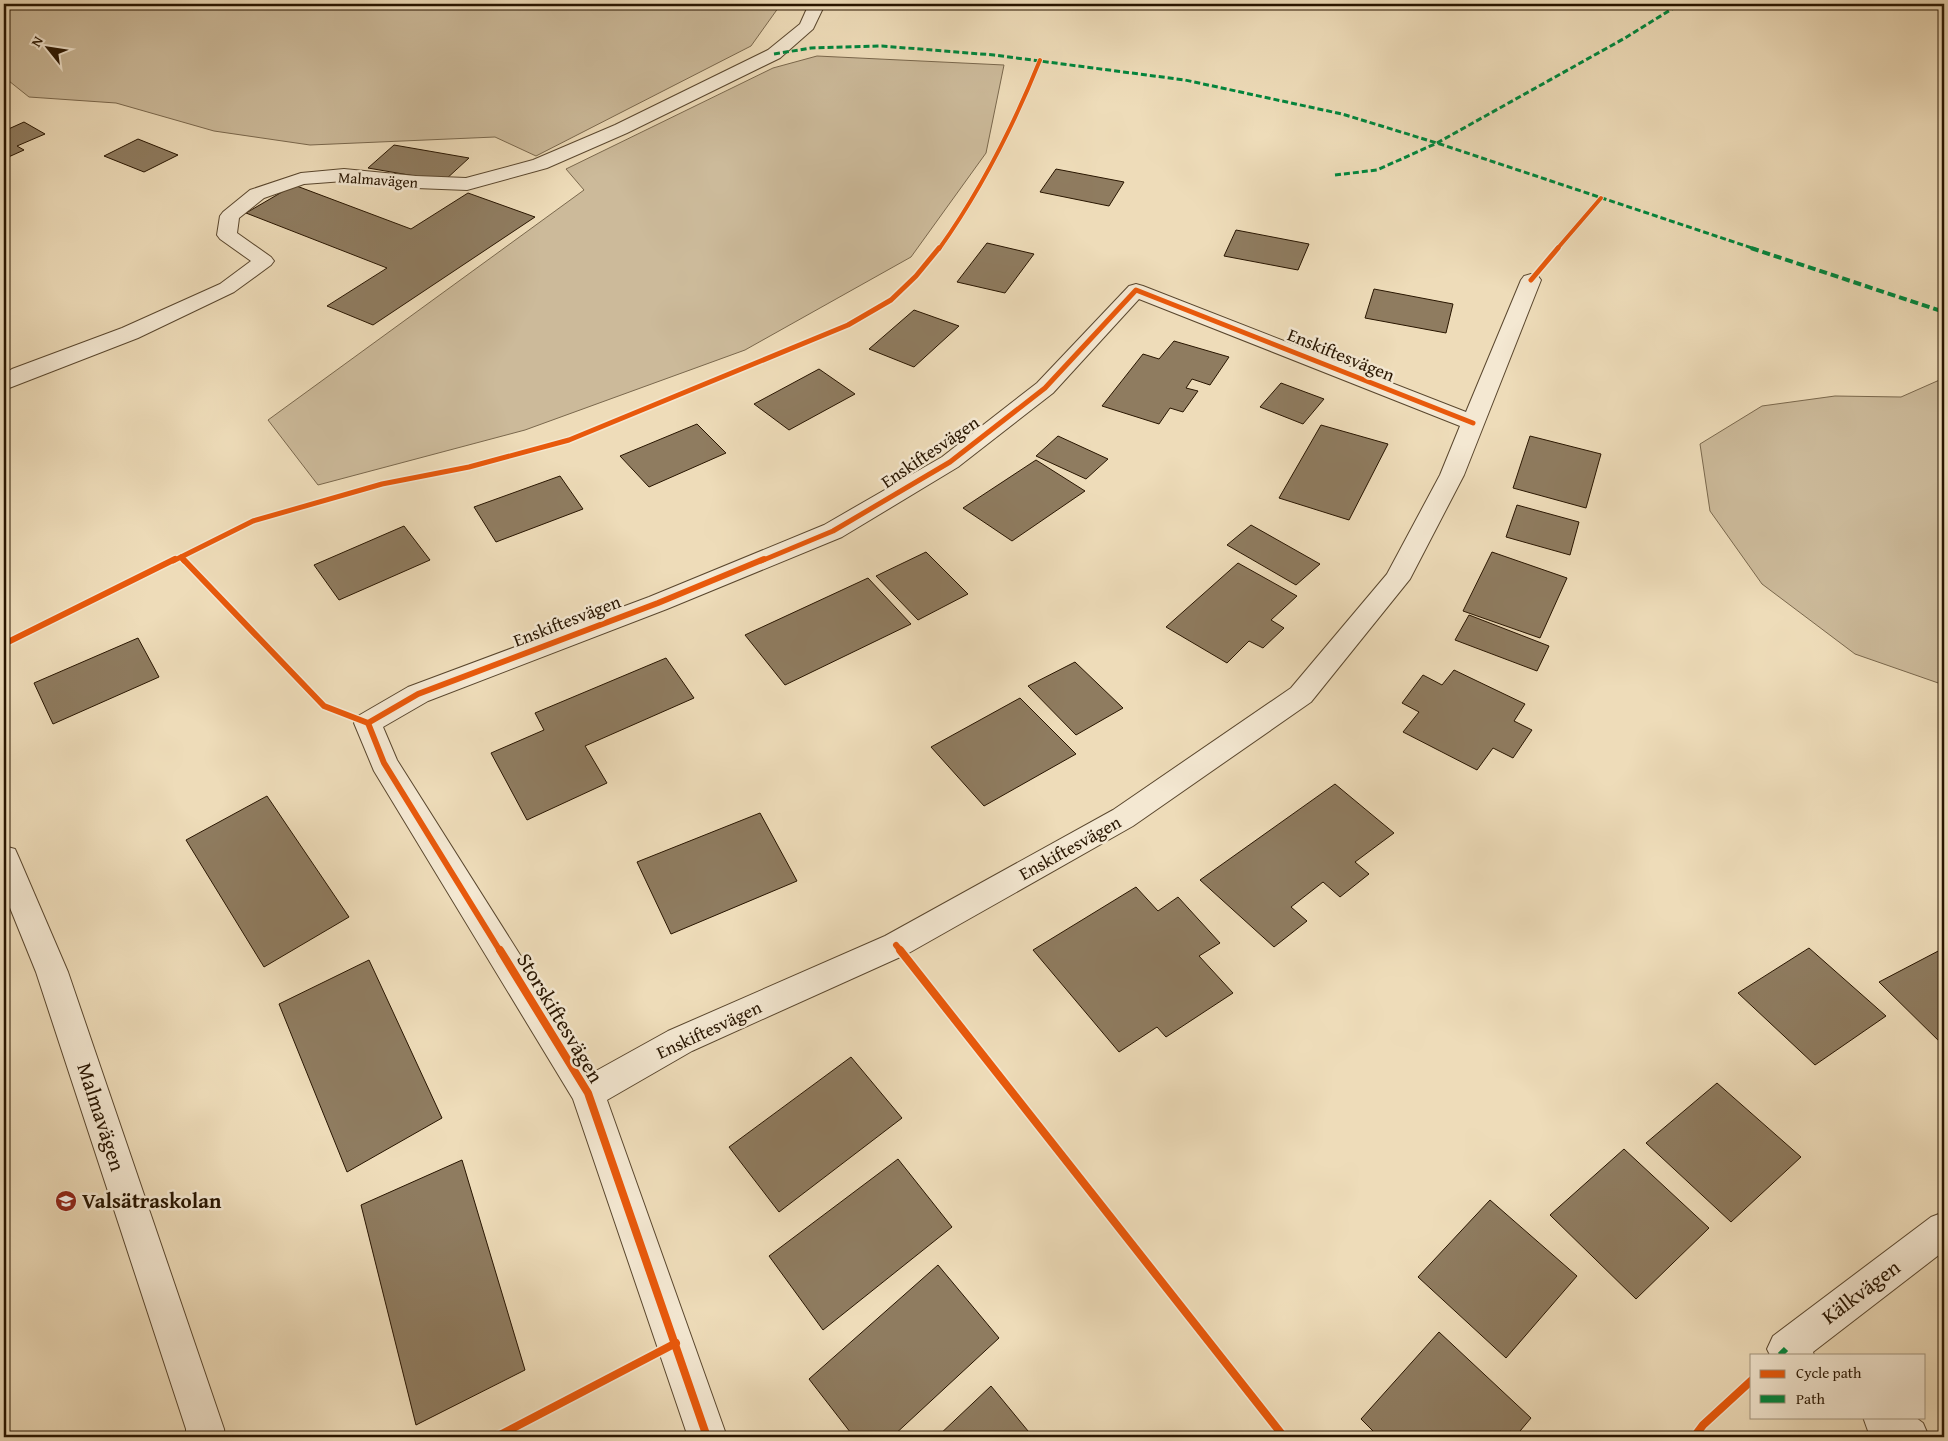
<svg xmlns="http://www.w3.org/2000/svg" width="1948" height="1441" viewBox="0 0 1948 1441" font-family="'Gentium Book Plus',serif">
<rect width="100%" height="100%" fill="#eedcb9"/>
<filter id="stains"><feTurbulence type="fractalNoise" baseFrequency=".004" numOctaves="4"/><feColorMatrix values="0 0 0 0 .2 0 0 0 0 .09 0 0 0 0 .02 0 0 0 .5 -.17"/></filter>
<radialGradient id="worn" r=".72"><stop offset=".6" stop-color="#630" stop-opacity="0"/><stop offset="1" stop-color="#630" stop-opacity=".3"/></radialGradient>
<g fill="#ccba9a" stroke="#7a684d">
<path d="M4 4H781L751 46 536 156 495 137 310 145 214 131 116 103 29 97 4 77Z"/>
<path d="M817 56 1004 65 986 153 911 257 745 350 525 430 318 485 268 420 584 190 566 169 773 68Z"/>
<path d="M1944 378V685L1855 654 1762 584 1710 511 1700 444 1762 406 1835 396 1901 397Z"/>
</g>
<g fill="#8f7c60" stroke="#281500">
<path d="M24 122 45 134 17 146 24 150 4 159V131Z"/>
<path d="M138 139 178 155 144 172 104 156Z"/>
<path d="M394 145 469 158 444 181 368 168Z"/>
<path d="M1056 169 1124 182 1109 206 1040 192Z"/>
<path d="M294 185 411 229 468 193 535 217 373 325 327 306 387 268 246 213Z"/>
<path d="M1236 230 1309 244 1298 270 1224 256Z"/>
<path d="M987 243 1034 254 1005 293 957 282Z"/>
<path d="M1374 289 1453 304 1446 333 1365 318Z"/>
<path d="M914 310 959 326 914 367 869 349Z"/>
<path d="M1174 341 1229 357 1210 385 1192 379 1186 388 1198 391 1183 412 1170 408 1159 424 1102 406 1143 354 1159 359Z"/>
<path d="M819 369 855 394 789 430 754 404Z"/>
<path d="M1281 383 1324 399 1303 424 1260 407Z"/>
<path d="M697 424 726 453 649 487 620 456Z"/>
<path d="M1321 425 1388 444 1349 520 1279 498Z"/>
<path d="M1058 436 1108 459 1086 479 1036 456Z"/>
<path d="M1530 436 1601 454 1586 508 1513 488Z"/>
<path d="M1036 460 1085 491 1012 541 963 508Z"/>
<path d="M560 476 583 509 496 542 474 507Z"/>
<path d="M1517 505 1579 522 1570 555 1506 537Z"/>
<path d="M1251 525 1320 564 1296 585 1227 545Z"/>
<path d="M404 526 430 560 339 600 314 565Z"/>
<path d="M926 552 968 594 918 620 876 576Z"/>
<path d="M1492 552 1567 578 1540 638 1463 611Z"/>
<path d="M1238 563 1297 596 1271 620 1284 628 1263 648 1249 641 1227 663 1166 627Z"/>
<path d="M868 578 911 624 785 685 745 635Z"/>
<path d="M1469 615 1549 646 1537 671 1455 640Z"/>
<path d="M138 638 159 677 53 724 34 683Z"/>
<path d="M666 658 694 698 585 746 607 783 527 820 491 753 544 730 535 713Z"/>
<path d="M1075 662 1123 708 1076 735 1028 686Z"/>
<path d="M1454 670 1525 704 1514 721 1532 730 1513 758 1493 748 1477 770 1403 732 1419 712 1402 703 1423 675 1442 685Z"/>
<path d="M1020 698 1076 754 984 806 931 747Z"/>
<path d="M1335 784 1394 833 1355 862 1369 874 1340 897 1323 882 1291 907 1307 921 1274 947 1200 880Z"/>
<path d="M267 796 349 917 264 967 186 840Z"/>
<path d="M760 813 797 881 671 934 637 862Z"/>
<path d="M1136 887 1158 911 1178 897 1220 943 1199 956 1233 993 1166 1037 1157 1027 1119 1052 1033 950Z"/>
<path d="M1809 948 1886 1016 1815 1065 1738 993Z"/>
<path d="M1944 948V1046L1879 982Z"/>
<path d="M369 960 442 1118 347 1172 279 1004Z"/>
<path d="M851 1057 902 1118 779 1212 729 1147Z"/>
<path d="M1717 1083 1801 1157 1731 1222 1646 1143Z"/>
<path d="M1624 1149 1709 1228 1636 1299 1550 1215Z"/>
<path d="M898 1159 952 1227 823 1330 769 1256Z"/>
<path d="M462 1160 525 1370 416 1425 361 1205Z"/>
<path d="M1490 1200 1577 1276 1506 1358 1418 1277Z"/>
<path d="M938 1265 999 1338 892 1437H854L809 1379Z"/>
<path d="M1439 1332 1531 1418 1515 1437H1379L1361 1419Z"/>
<path d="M991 1386 1033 1437H937Z"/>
</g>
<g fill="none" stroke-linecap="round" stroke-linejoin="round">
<g stroke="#5a472e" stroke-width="2">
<g id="minor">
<path d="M809 4H825L813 29 780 58 627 133 547 168 467 190 416 188 344 181 304 184 264 198 239 218 237 233 271 257 274 261 271 265 234 292 138 338 4 390V374L12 369 122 328 220 284 251 261 220 239 217 235 220 216 223 212 250 190 301 173 344 169 416 176 466 178 533 160 615 125 768 50 800 24Z"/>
<path d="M1531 274 1538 276 1541 280 1464 475 1410 579 1311 702 1133 826 907 954 692 1051 607 1100 727 1437H688L573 1099 374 771 354 723 358 716 408 687 649 597 824 525 942 457 1037 383 1129 286 1136 284 1143 286 1466 412 1521 280 1524 276ZM1139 299 1460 426 1440 475 1387 574 1291 688 1113 810 885 936 668 1031 594 1072 397 760 383 727 428 701 667 609 842 537 958 467 1053 393Z"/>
<path d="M4 846 15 849 19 858 68 972 224 1429 225 1437H186V1429L36 972 4 893Z"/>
<path d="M1944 1212V1251L1813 1352 1814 1355H1770L1767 1349 1773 1336 1931 1217Z"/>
<path d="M1863 1417H1915L1923 1423 1929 1437H1877L1868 1431Z"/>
</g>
</g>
<use href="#minor" fill="#f4e8d2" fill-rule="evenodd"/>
<g stroke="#00873e" stroke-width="3" stroke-dasharray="6 3" stroke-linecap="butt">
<path d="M774 54 811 48 882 46 994 55 1185 80 1342 114 1437 143 1755 249"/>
<path d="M1335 175 1377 170 1437 143 1625 38 1680 4"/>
</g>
<path stroke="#00873e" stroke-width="4" stroke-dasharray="8 4" stroke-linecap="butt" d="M1751 248 1944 312"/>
<path stroke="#00873e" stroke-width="6" stroke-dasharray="12 6" stroke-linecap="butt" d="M1780 1355 1786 1349"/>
<g stroke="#f4e8d2" stroke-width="5.5">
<g id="cycleway-far3">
<path d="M939 249C981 190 1013 127 1040 60"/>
<path d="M1557 249 1601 198"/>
</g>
</g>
<g stroke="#f4e8d2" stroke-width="8">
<g id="cycleway-far2">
<path d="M1531 280 1558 248"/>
<path d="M181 557 184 561"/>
<path d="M173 561 253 521 382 484 469 467 569 440 848 325 891 300 916 276 939 248"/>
<path d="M761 561 833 531 950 462 1045 388 1136 290 1473 423"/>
</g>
</g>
<g stroke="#f4e8d2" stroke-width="9">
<g id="cycleway-far1">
<path d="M183 559 324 706 368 723"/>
<path d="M4 644 175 559"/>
<path d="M368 723 418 694 658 603 764 559"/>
<path d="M368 723 384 763 500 951"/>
<path d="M896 945 901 951"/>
</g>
</g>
<g stroke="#f4e8d2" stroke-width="11">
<g id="cycleway">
<path d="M500 950 588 1093 707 1437"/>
<path d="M900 950 1284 1437"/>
<path d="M496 1437 676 1343"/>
<path d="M1694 1437 1703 1425 1752 1380"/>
</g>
</g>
<use href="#cycleway-far3" stroke="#e8590c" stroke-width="4"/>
<use href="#cycleway-far2" stroke="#e8590c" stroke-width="5"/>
<use href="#cycleway-far1" stroke="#e8590c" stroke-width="6"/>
<use href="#cycleway" stroke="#e8590c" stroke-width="8"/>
</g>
<defs>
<g id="school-disc" transform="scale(1.125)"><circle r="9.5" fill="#8f2418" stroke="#f4e8d2"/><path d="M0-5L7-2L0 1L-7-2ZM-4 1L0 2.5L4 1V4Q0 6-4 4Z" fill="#fff"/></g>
</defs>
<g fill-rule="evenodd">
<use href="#school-disc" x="66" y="1201"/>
</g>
<g text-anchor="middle" stroke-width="5" stroke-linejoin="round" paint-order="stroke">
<g font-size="15" fill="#281500" stroke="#f4e8d2">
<text transform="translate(378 180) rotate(4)" y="5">Malmavägen</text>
</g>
<g font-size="18" fill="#281500" stroke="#f4e8d2">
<text transform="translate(1341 355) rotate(22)" y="6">Enskiftesvägen</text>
<text transform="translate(930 452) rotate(-34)" y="6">Enskiftesvägen</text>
<text transform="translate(567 621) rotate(-21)" y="6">Enskiftesvägen</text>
<text transform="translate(1070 848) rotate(-29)" y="6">Enskiftesvägen</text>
<text transform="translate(709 1030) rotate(-25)" y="6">Enskiftesvägen</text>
</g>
<g font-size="21" fill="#281500" stroke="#f4e8d2">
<text transform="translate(560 1018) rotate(59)" y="7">Storskiftesvägen</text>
<text transform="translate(101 1117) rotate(72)" y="7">Malmavägen</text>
<text transform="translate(1861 1292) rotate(-37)" y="7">Kälkvägen</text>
</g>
<g font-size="21" font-weight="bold" fill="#281500" stroke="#f4e8d2" text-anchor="start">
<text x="82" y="1208">Valsätraskolan</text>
</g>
</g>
<rect width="1948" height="1441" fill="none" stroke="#eedcb9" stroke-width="20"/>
<rect x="5" y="5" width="1938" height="1431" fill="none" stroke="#281500" stroke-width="2.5"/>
<rect x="10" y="10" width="1928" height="1421" fill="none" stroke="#281500"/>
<rect x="1750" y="1354" width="175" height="65" fill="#f4e8d2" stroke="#a2947e"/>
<rect x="1760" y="1370" width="25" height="8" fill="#e8590c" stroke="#a2947e"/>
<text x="1796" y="1378" font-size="15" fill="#281500">Cycle path</text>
<rect x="1760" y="1395" width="25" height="8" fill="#00873e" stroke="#a2947e"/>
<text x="1796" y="1404" font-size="15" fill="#281500">Path</text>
<g transform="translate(48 48) rotate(300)" stroke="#f4e8d2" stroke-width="4" paint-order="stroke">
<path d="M0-4L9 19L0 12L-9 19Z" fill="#281500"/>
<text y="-8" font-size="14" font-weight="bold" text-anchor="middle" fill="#281500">N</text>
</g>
<rect width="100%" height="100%" filter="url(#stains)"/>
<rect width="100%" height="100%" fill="url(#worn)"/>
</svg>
